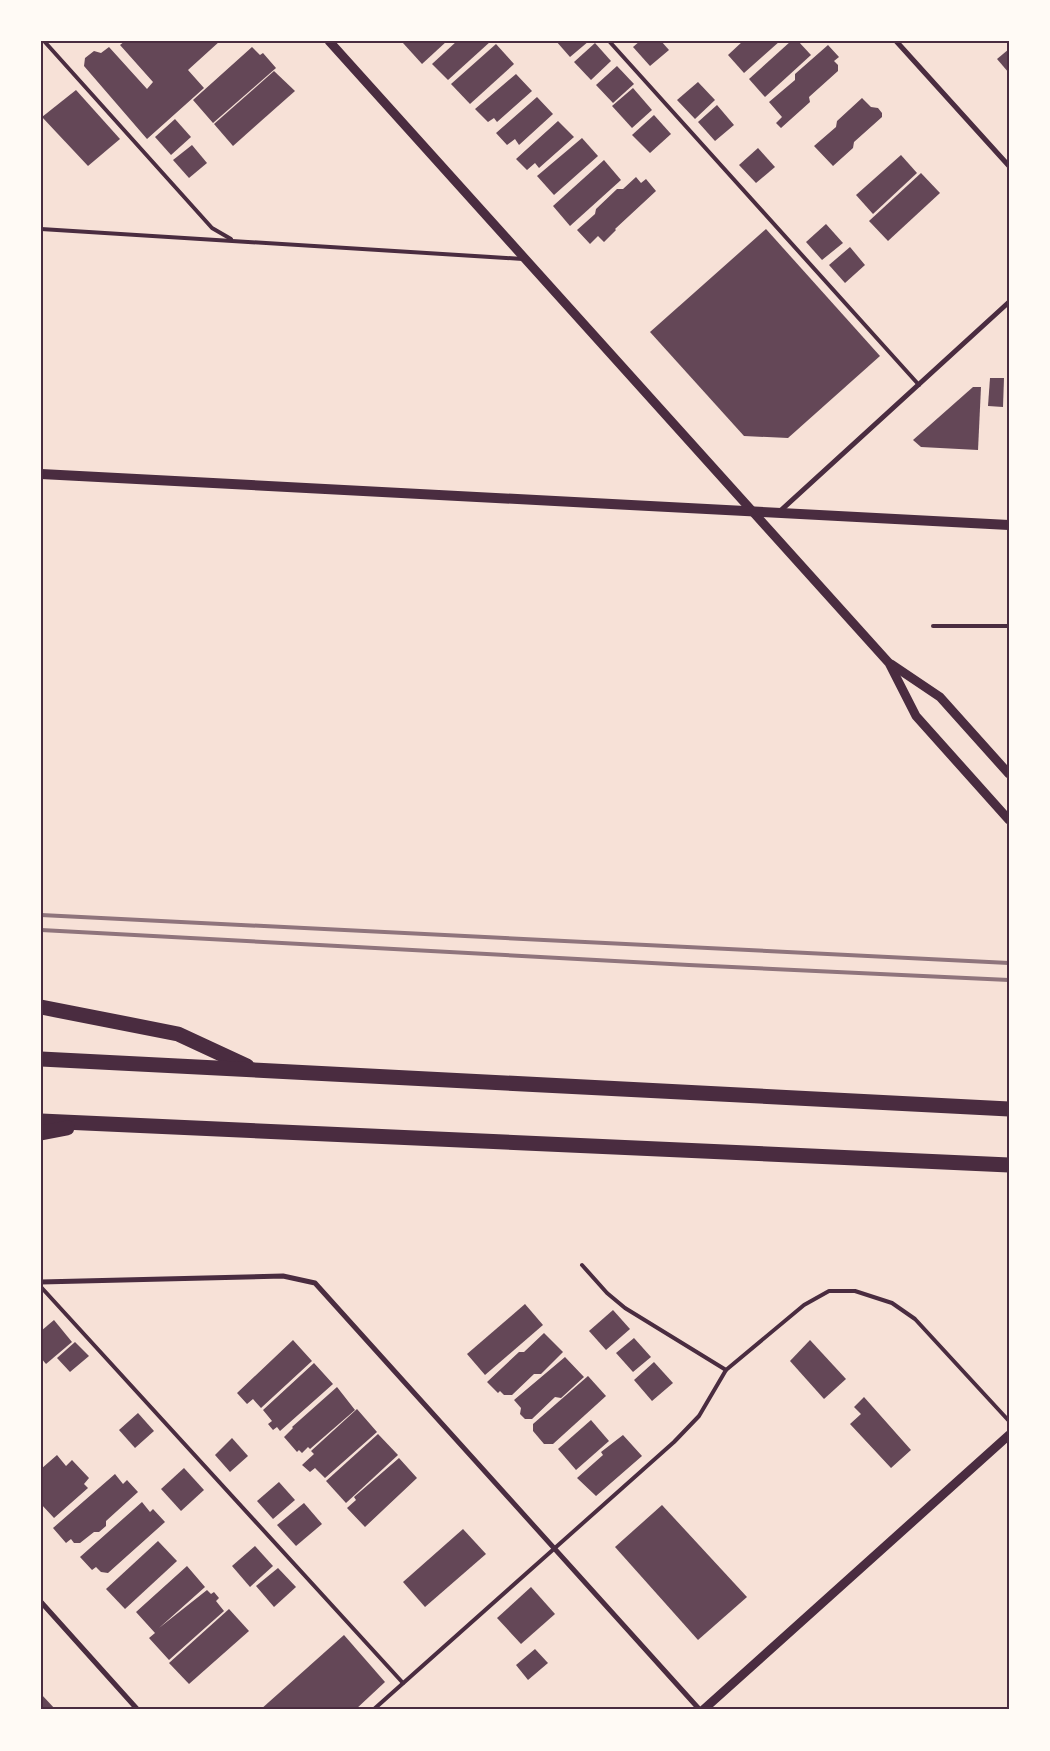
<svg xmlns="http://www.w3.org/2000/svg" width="1050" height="1751" viewBox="0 0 1050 1751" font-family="Overpass,sans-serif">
<rect width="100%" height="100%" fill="#f7e1d7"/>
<g fill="#644757">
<path d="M125 41H220L188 70 204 88 147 139 84 66 85 58 94 51 101 53 109 47 147 89 153 82 120 45Z"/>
<path d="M405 41H447L422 64 403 43Z"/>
<path d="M457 41H491L448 80 432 64Z"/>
<path d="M556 41H589L570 57Z"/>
<path d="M640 41H661L669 50 650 66 633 47Z"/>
<path d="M743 41H780L744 73 728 55Z"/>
<path d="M791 41H798L811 55 765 97 749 79Z"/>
<path d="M595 43 611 61 591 80 574 62Z"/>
<path d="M496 44 514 64 470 104 451 84Z"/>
<path d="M828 45 839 57 834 61 838 65V71L809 97 810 102 781 128 776 123 782 117 769 102 795 80V74Z"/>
<path d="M252 47 260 55 263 53 276 68 213 123 193 100Z"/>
<path d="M1009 49V73L997 59Z"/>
<path d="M617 66 634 84 613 103 596 85Z"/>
<path d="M274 71 295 91 233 146 214 124Z"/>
<path d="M516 74 532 91 497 122 494 118 488 122 475 109Z"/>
<path d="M698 82 715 100 695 119 677 100Z"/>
<path d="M633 88 652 110 632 128 612 106Z"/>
<path d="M76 90 120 139 88 166 42 117Z"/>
<path d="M537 97 553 114 519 145 515 139 507 145 496 133Z"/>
<path d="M862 98 871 107 878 108 882 113V117L854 142 853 148 833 166 814 146 836 127 837 121Z"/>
<path d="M717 105 734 125 715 141 698 122Z"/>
<path d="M654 115 671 134 650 153 632 135Z"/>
<path d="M175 119 191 137 171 155 155 137Z"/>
<path d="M558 121 574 137 539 168 535 163 527 170 516 159Z"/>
<path d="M582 138 598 156 554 195 537 176Z"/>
<path d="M192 145 207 163 189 178 173 160Z"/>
<path d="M758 148 775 167 756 183 739 165Z"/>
<path d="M901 155 917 173 873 214 856 195Z"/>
<path d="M604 160 621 180 570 226 553 206Z"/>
<path d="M921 173 940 193 888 241 869 221Z"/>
<path d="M636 177 641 183 646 179 656 191 615 229 616 230 604 242 598 236 590 244 577 230 595 214 596 209 617 189H623Z"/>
<path d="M826 224 843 243 822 260 806 242Z"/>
<path d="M766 229 880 356 788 438 744 436 650 332Z"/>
<path d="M850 247 865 265 845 283 829 265Z"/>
<path d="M990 378H1004L1003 407 988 406Z"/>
<path d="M973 387H981L978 450 921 447 913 440Z"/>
<path d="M525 1304 543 1325 485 1375 467 1354Z"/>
<path d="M613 1310 630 1329 606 1350 589 1331Z"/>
<path d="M54 1320 72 1342 46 1364 41 1358V1331Z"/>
<path d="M544 1333 563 1352 541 1374H534L512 1395H504L500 1391 498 1393 487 1382 519 1352H524Z"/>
<path d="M634 1338 651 1357 633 1372 616 1353Z"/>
<path d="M293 1340 312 1361 261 1408 253 1399 247 1404 237 1393Z"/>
<path d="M810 1340 846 1379 824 1399 790 1361Z"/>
<path d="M75 1342 89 1356 70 1372 57 1358Z"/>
<path d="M565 1357 584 1377 561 1398 555 1397 532 1419H525L520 1414 521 1408 514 1400Z"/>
<path d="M654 1362 673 1383 652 1401 634 1380Z"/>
<path d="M314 1363 333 1384 280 1431 277 1427 273 1430 268 1424 272 1421 263 1410Z"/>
<path d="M588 1376 606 1396 553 1444H544L533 1431V1424Z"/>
<path d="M337 1387 355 1410 310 1449 308 1447 302 1453 299 1450 297 1452 284 1437 293 1428 292 1427Z"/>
<path d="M864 1397 911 1450 891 1468 850 1424 861 1414 854 1407Z"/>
<path d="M357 1409 377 1432 325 1478 315 1468 310 1472 302 1465 314 1454 311 1451Z"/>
<path d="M138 1413 154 1431 135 1448 119 1430Z"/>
<path d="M591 1420 609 1441 576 1470 558 1449Z"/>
<path d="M378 1434 398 1455 346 1503 326 1481Z"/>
<path d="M623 1435 642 1456 596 1496 577 1478 603 1455 601 1452Z"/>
<path d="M232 1438 248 1456 230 1472 215 1455Z"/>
<path d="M57 1455 66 1466 72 1460 89 1478 84 1484 88 1488 54 1518 41 1504V1469Z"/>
<path d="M399 1458 417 1478 365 1527 347 1508 356 1500 354 1497Z"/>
<path d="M184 1468 204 1490 181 1511 161 1489Z"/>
<path d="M115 1474 123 1484 127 1480 138 1492 106 1521V1526L99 1532H94L80 1543H74L71 1539 66 1543 53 1528Z"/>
<path d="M279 1482 295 1500 273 1519 257 1501Z"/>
<path d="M142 1502 150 1512 153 1509 165 1522 108 1573 101 1572 96 1567 92 1570 80 1557Z"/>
<path d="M304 1503 322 1524 296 1546 277 1525Z"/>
<path d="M662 1505 747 1597 698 1640 615 1547Z"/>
<path d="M463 1529 486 1554 425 1607 403 1582Z"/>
<path d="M158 1541 177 1561 125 1609 106 1589Z"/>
<path d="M255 1546 273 1566 250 1587 232 1566Z"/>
<path d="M187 1566 205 1587 159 1628 207 1590 211 1594 214 1592 219 1598 216 1601 224 1611 169 1660 149 1638 155 1633 136 1612Z"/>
<path d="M278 1568 296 1587 274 1607 256 1586Z"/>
<path d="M531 1587 555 1614 521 1644 497 1618Z"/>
<path d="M229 1609 249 1631 189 1684 169 1663Z"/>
<path d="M344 1635 385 1682 355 1710H260Z"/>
<path d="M535 1649 548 1663 528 1680 516 1665Z"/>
<path d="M41 1694 56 1710H41Z"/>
</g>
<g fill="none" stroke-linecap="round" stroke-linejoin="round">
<g stroke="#4a2c40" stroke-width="4">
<path d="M44 41 212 228 231 239"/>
<path d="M609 41 919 385"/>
<path d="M41 229 523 259"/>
<path d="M933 626H1009"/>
<path d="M582 1265 607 1293 625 1308 726 1370"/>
<path d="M41 1287 403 1683"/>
<path d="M373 1710 674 1442 699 1416 726 1370 804 1305 829 1291H855L892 1303 915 1319 1009 1421"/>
</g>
<g stroke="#4a2c40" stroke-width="5">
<path d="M896 41 1009 166"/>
<path d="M778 513 1009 302"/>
<path d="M41 1282 283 1276 315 1283 700 1710"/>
<path d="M41 1602 138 1710"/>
</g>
<g stroke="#4a2c40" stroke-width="9">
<path d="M329 41 889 663 916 716 1009 820"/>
<path d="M891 664 940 697 1009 774"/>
<path d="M703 1710 1009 1435"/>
</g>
<path stroke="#4a2c40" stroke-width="10" d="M41 474 1009 525"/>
<g stroke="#4a2c40" stroke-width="15">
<path d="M41 1007 178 1034 247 1066"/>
<path d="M41 1059 1009 1109"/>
<path d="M41 1121 1009 1165"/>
<path d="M41 1133 67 1128"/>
</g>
<g stroke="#8f747c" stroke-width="4">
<path d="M41 915 1009 963"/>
<path d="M41 930 689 965 1009 980"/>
</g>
</g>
<rect width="1050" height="1751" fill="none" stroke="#fffaf5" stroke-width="85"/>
<rect x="42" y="42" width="966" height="1666" fill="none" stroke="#4a2c40" stroke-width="2"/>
</svg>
